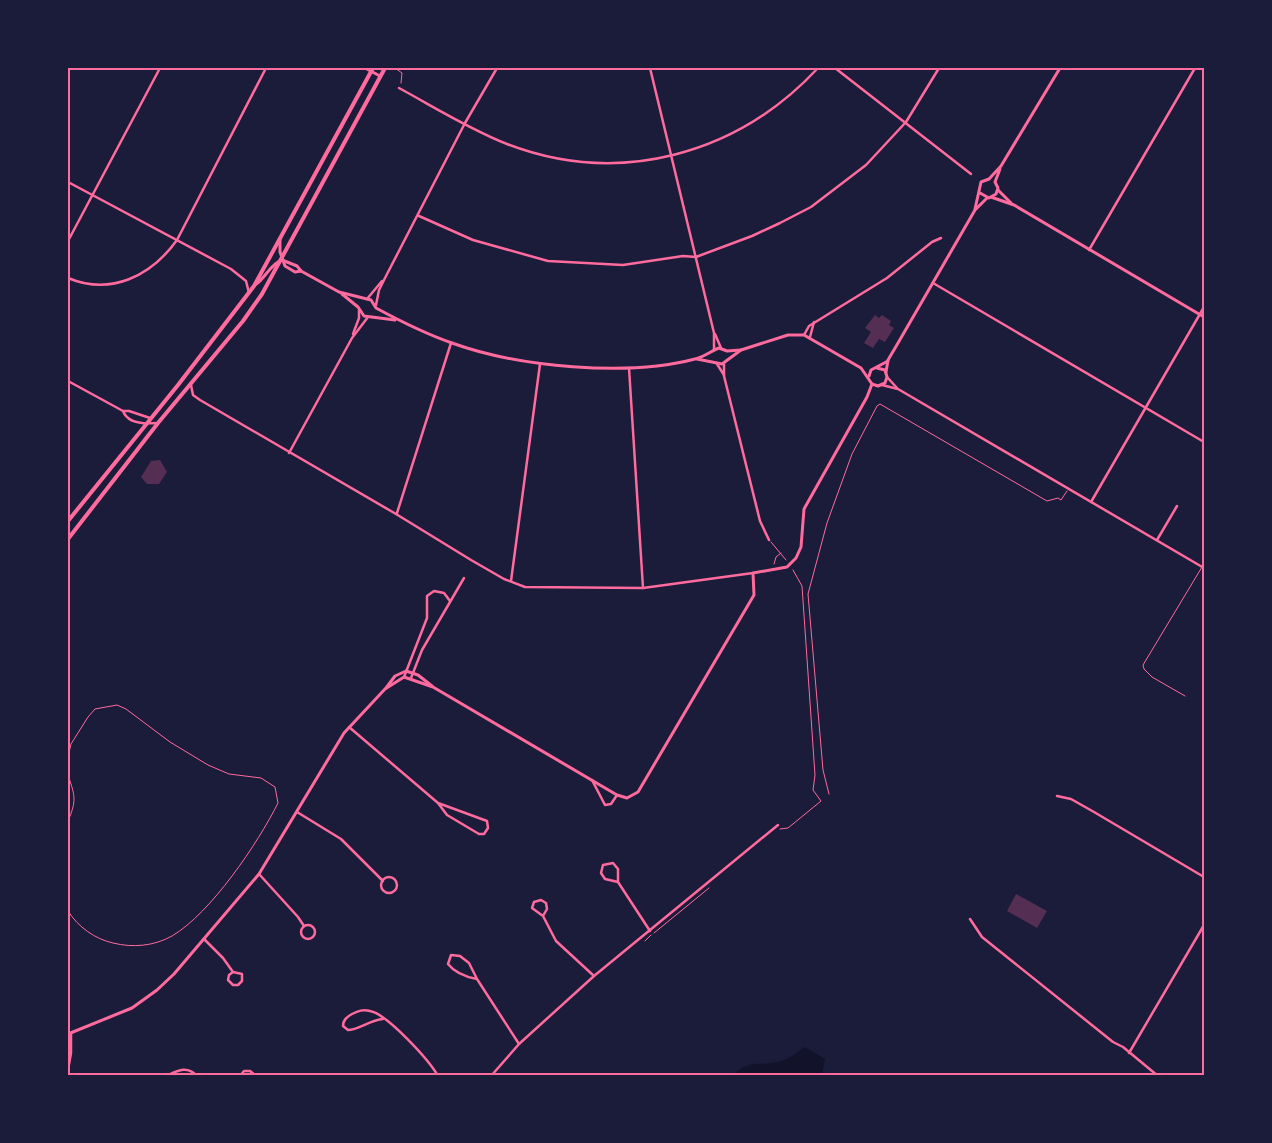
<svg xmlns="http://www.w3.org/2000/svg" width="1272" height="1143" viewBox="0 0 1272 1143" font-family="Mulish,sans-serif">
<rect width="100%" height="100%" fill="#1b1b3a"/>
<path fill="#12122b" d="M805 1047 825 1059 822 1075H732C753 1058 759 1067 781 1061 790 1058 797 1053 805 1047Z"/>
<g fill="#542f53">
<path d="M875 315 879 318 882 315 891 321 889 325 894 328 885 342 879 339 873 348 864 343 871 332 865 328Z"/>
<path d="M160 460 167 472 159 484H147L141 477 151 461Z"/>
<path d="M1016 894 1047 911 1037 928 1007 911Z"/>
</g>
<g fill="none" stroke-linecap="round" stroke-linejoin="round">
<g stroke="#ff6b9d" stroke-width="1">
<path d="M395 68 402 73 401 83"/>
<path d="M771 542 786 560"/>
<path d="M774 564 776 557 781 553"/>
<path d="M68 757 71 744 88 717 95 709 117 705 126 709 170 742 208 765 229 774 261 778 275 787 278 803C258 843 211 913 172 936 154 946 133 948 113 943 95 939 78 927 68 911"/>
<path d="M68 775C75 796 77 800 68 821"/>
<path d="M829 794 823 770 808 594 827 523 852 454 877 406 880 404 1047 501 1058 498 1061 500 1067 491"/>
<path d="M780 829 788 828 821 801 813 790 815 775 802 586 793 570"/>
<path d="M654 933 709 888"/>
<path d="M645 941 651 935"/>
</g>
<path stroke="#ff6b9d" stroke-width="1" d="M1185 696 1152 677 1144 669 1143 665 1202 567"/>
<g stroke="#ff6b9d" stroke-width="2.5">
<path d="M650 68 714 333V350"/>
<path d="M835 68 971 174"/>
<path d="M399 88C434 107 469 129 507 144 619 187 737 155 818 68"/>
<path d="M68 182 231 269 246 281 249 293"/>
<path d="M419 216 473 240 548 261 623 265 683 256 696 257 752 236 780 223 811 207 866 165 906 122 939 68"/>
<path d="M68 241 160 68"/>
<path d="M1089 250 1195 68"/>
<path d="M68 278C111 296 151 276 177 240L266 68"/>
<path d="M933 283 1204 442"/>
<path d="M367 299 382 281"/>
<path d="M376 305 379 290 385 278 465 123 497 68"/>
<path d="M353 334 359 318V310"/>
<path d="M715 334 721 348"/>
<path d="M804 335 809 326 887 278 932 242 941 238"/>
<path d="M810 337 814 322"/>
<path d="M724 363V376L760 521 769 540"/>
<path d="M717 364 724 375"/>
<path d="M629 368 643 588"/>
<path d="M887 377 897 388"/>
<path d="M68 381 123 411H129L150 418"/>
<path d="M191 385 193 395 200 400 396 514 471 560 504 579 525 587 643 588 753 573"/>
<path d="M882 385 898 389 1204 568"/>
<path d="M123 411C128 424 145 424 156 423"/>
<path d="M289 453 352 338 368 317"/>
<path d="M1091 502 1204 307"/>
<path d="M397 513 451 343"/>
<path d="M1157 540 1177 506"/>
<path d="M511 581 540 364"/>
<path d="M404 677 427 618V596L434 591 444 593 450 601"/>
<path d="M411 678 422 650 464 578"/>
<path d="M349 727 438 803 447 815 479 834H484L488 828 487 821 438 803"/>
<path d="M592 780 605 805 611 804 617 795"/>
<path d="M1057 796 1071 799 1094 812 1204 877"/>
<path d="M297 812 341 839 383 881"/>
<path d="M259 874 298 917 304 926"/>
<circle cx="389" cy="885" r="8"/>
<path d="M618 882 605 879 601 873 603 865 613 863 618 869V882L650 931"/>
<path d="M543 916 547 909 546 903 541 900 534 902 532 908 543 916 556 941 594 976"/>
<path d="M970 919 982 937 1113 1042 1123 1047 1158 1076"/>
<circle cx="308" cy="932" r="7"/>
<path d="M204 939 223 958 233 972 242 974V981L238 985H233L228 980 229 975 233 972"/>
<path d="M477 979C466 977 455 973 448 964L451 955 460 956 469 963 477 979 519 1044"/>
<path d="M383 1019C370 1020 358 1030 348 1030L343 1026C343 1020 346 1017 352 1014 358 1011 363 1009 370 1011 387 1014 429 1060 438 1076"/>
<path d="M1129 1053 1204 925"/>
<path d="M68 1070 71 1053V1034"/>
<path d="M166 1076C177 1071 187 1065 197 1076"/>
<path d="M240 1076 244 1071H250L256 1076"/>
<path d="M491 1076 519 1044 594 976 778 825"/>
</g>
<g stroke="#ff6b9d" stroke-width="3">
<path d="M365 68 380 76"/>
<path d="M998 190 1011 203"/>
<path d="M980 193 989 198 996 194 998 188 995 182 1000 169"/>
<path d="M991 197 1014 205 1204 317"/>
<path d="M975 209 981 182 989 179 1001 166 1060 68"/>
<path d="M280 240V252L285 266 295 272 301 271 339 292 371 300 376 308C400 321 426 334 452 343 518 367 627 377 695 359 704 357 711 351 719 348L727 351 741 350"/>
<path d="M255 285C266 278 269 265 282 260L297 266 301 271"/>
<path d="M342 294 358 307 364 316 395 320"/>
<path d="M697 359 722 364 741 350 788 335H804L861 368 872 384 878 386 885 383 887 377 885 370 877 368"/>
<path d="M886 372 888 360 898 343 975 210 987 198"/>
<path d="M869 376 871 370 888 361"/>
<path d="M386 688 395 676 406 671 418 675 432 686"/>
<path d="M68 1034 132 1008 157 990 174 974 259 874 344 733 385 689 404 677 433 687 617 795 627 798 638 792 754 595 753 573 787 567 796 558 801 547 804 509 867 397 872 384"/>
</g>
<g stroke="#ff6b9d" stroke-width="4">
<path d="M68 521 178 385 254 286 373 68"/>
<path d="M68 539 158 423 243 321 262 294 385 68"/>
</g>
</g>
<rect width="1272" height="1143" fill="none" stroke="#1b1b3a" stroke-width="138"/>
<rect x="69" y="69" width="1134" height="1005" fill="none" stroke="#ff6b9d" stroke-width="2"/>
</svg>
